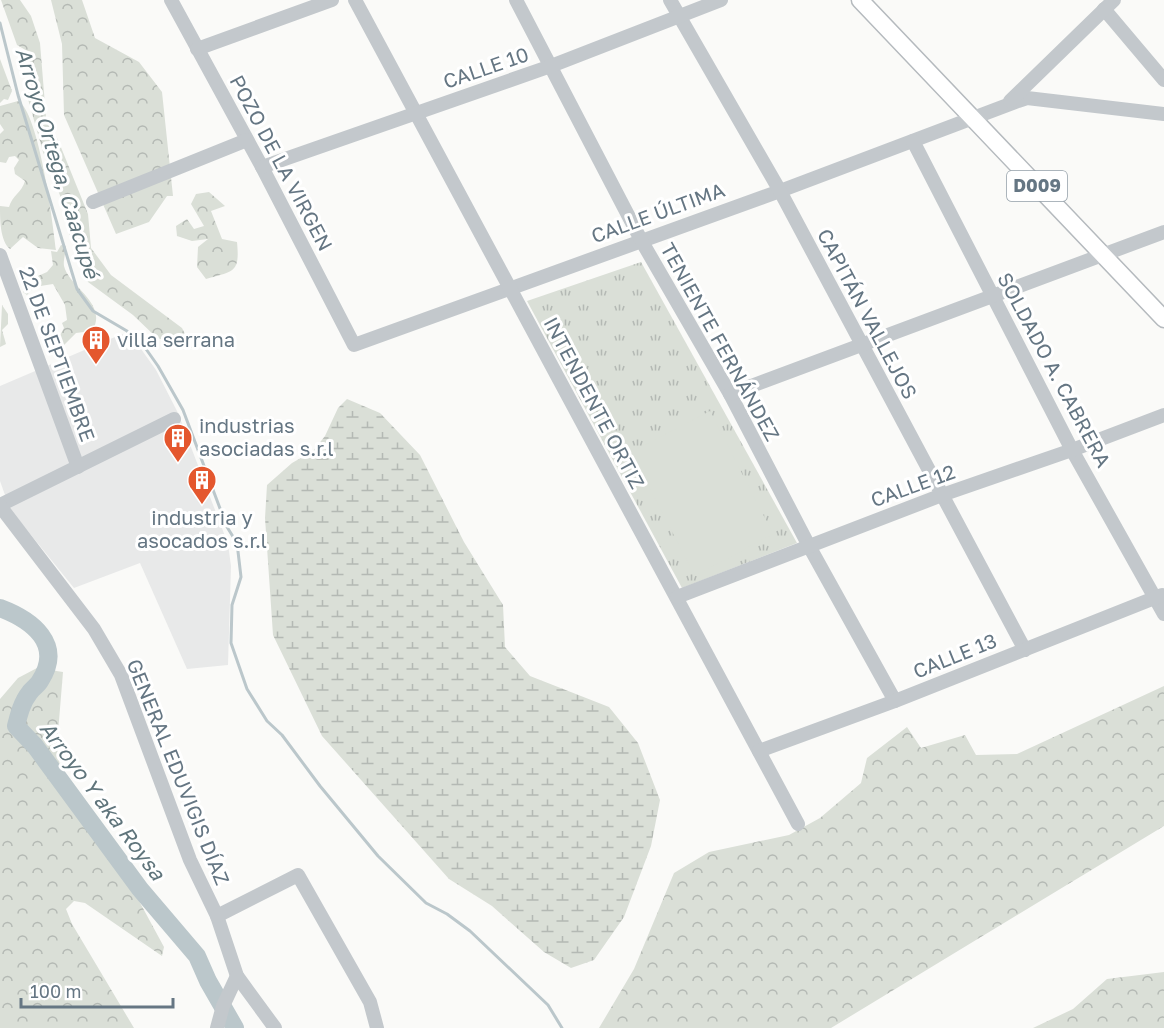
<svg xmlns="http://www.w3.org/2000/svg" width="1164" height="1028" viewBox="0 0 1164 1028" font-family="'Golos Text',sans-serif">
<defs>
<pattern id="forest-crowns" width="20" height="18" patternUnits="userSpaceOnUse" patternTransform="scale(1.5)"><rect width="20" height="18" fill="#dadfd7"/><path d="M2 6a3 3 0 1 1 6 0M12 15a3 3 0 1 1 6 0" fill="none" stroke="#b4b9b4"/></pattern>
<pattern id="wetland-marsh" width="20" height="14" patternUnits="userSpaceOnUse" patternTransform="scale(1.5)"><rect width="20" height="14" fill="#dadfd7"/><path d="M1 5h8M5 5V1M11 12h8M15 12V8" fill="none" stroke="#b4b9b4"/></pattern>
<pattern id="park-tufts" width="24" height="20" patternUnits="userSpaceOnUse" patternTransform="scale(1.5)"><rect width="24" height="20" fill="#dadfd7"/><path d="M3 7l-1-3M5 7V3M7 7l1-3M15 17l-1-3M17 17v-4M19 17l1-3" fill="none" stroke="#b4b9b4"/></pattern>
</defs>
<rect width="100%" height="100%" fill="#fafaf8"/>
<path fill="#e8e9e9" d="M122 334 141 349 156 370 178 413 228 544 231 566 228 665 187 669 140 563 74 588 10 509 0 481V386Z"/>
<g fill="url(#forest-crowns)">
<path d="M1 0H20L31 16 40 43 46 117 58 140 88 214 91 248 111 275 182 328 192 348 178 347 156 337 133 315 88 282 67 228 61 198 43 152 26 92 29 52 17 45Z"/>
<path d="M51 0H82L95 38 139 62 162 92 173 196H167L149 222 116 234 64 115 62 44Z"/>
<path d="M0 59 12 91 8 100 4 99 0 103Z"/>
<path d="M18 101C39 112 53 223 56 250L38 248 23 237 10 249C0 241 0 219 0 206L9 207C12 196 22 192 25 181L15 174 14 168 19 160 15 156 9 157 6 163 0 162V134L4 130 0 124V106Z"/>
<path d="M209 192 225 206 211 211 222 239 237 242C240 273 234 271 206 279L197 267 198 247 208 239 192 241 177 236 176 226 187 219 194 229 204 226 191 204 196 194Z"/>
<path d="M61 245 66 246C66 252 63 260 64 266 69 287 109 304 92 331L76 333 64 345H61L59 337 64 328 62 323 67 320 65 305 53 284 34 287 27 295 23 292 28 284 36 281 38 276 47 272 53 265 51 251 57 252Z"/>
<path d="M2 305 8 314V324L2 330 6 344 0 347Z"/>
<path d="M37 668 63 672 57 745 60 767 71 801 125 875 164 947 162 956 85 903 74 901 66 909 72 924 134 1028H0V699L18 678Z"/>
<path d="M1164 686V826L831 1028H599L634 969 674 873 709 852 789 835 820 818 861 783 867 758 907 727 921 748 965 735 976 755 1017 754Z"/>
<path d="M1164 972V1028H1033L1073 1009 1107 979Z"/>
</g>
<path fill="url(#wetland-marsh)" d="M347 399 380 413 420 455 464 542 503 605 505 647 530 676 609 707 638 743 660 800 651 846 624 917 594 960 571 968 544 952 492 906 449 879 322 736 273 635 265 518 267 485 292 463 313 451 325 436 338 408Z"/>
<path fill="url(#park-tufts)" d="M641 262 797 543 682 588 527 301Z"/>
<path fill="#dadfd7" d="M710 411 773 534 695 576 631 452Z"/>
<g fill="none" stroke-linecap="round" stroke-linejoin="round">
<path stroke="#bbc7cb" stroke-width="3" d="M0 23 18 95 77 289 93 311 127 331 146 349 158 366 183 410 227 527 237 543 241 577 232 605 231 643 247 689 267 721 282 735 320 786 378 856 426 903 447 914 470 931 548 1005 562 1028"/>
<path stroke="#bbc7cb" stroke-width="18" d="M0 608C32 620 64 644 40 681 38 685 33 688 30 692 22 702 19 714 16 726L35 746 140 889 197 956 208 981 235 1028"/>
<g stroke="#b5babe" stroke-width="19">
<path id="major" d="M860 0 1164 319"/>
</g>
<g stroke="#c3c8cc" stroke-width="14">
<path d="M171 0 262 167 354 345 780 191 1018 101 1027 98 1164 114"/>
<path d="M355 0 798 824"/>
<path d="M516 0 641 240 730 394 809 546 895 701"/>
<path d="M670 0 780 191 1025 650"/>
<path d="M1104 9 1164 80"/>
<path d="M197 49 332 0"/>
<path d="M1010 101 1114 0"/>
<path d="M913 141 1072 450 1164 614"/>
<path d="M262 167 551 66 721 0"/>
<path d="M93 202 247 140"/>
<path d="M0 255 78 467"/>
<path d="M730 394 1164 232"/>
<path d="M0 505 174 419"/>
<path d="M0 506 94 629 121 675 190 860 217 916 237 976 275 1028"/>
<path d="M677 597 942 495 1072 450 1164 415"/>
<path d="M759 751 895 701 1162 595"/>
<path d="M217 916 298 875 370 1002 377 1028"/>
<path d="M217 1028 223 1006 237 976"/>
</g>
<use href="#major" stroke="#fff" stroke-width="16"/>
</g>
<defs>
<g id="building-pin" transform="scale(1.5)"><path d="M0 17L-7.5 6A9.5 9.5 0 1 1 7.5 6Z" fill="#e4572e" stroke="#fff"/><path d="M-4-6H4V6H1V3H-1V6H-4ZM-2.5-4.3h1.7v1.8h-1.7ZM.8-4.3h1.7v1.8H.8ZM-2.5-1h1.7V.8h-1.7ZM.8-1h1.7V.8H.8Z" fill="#fff"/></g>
</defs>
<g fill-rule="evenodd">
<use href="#building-pin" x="96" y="340"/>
<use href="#building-pin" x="178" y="438"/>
<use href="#building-pin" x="202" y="480"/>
</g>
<g text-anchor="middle" stroke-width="6" stroke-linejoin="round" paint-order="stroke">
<rect fill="#fff" stroke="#939fa8" stroke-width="1.5" x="1007" y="171" width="60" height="30" rx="4.5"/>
<g font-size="18" font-weight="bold" fill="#657683">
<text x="1037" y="192">D009</text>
</g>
<g font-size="20" fill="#657683" stroke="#fff">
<text transform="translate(486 68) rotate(-19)" y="7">CALLE 10</text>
<text transform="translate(281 163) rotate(62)" y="7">POZO DE LA VIRGEN</text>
<text transform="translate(658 213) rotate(-20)" y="7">CALLE ÚLTIMA</text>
<text transform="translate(867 314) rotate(62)" y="7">CAPITÁN VALLEJOS</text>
<text transform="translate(720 342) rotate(61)" y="7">TENIENTE FERNÁNDEZ</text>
<text transform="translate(57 354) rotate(70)" y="7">22 DE SEPTIEMBRE</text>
<text transform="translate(1054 370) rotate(62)" y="7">SOLDADO A. CABRERA</text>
<text transform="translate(594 403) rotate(62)" y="7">INTENDENTE ORTIZ</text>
<text transform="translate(913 486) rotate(-20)" y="7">CALLE 12</text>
<text transform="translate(955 656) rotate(-22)" y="7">CALLE 13</text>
<text transform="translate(178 772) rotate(68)" y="7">GENERAL EDUVIGIS DÍAZ</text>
</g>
<g font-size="20" fill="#657683" stroke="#fff" text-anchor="start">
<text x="117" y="347">villa serrana</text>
<text x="199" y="433">industrias<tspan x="199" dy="23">asociadas s.r.l</tspan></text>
<text x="202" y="525" text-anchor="middle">industria y<tspan x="202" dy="23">asocados s.r.l</tspan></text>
</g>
<g font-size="21" font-style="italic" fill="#60757c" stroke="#fff">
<text transform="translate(57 163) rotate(73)" y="7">Arroyo Ortega, Caacupé</text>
<text transform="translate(102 801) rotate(53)" y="7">Arroyo Y aka Roysa</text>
</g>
</g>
<path d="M21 998v9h152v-9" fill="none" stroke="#657683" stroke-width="3"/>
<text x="30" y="998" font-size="18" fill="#657683" stroke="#ffffff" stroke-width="4.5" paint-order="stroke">100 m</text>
</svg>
